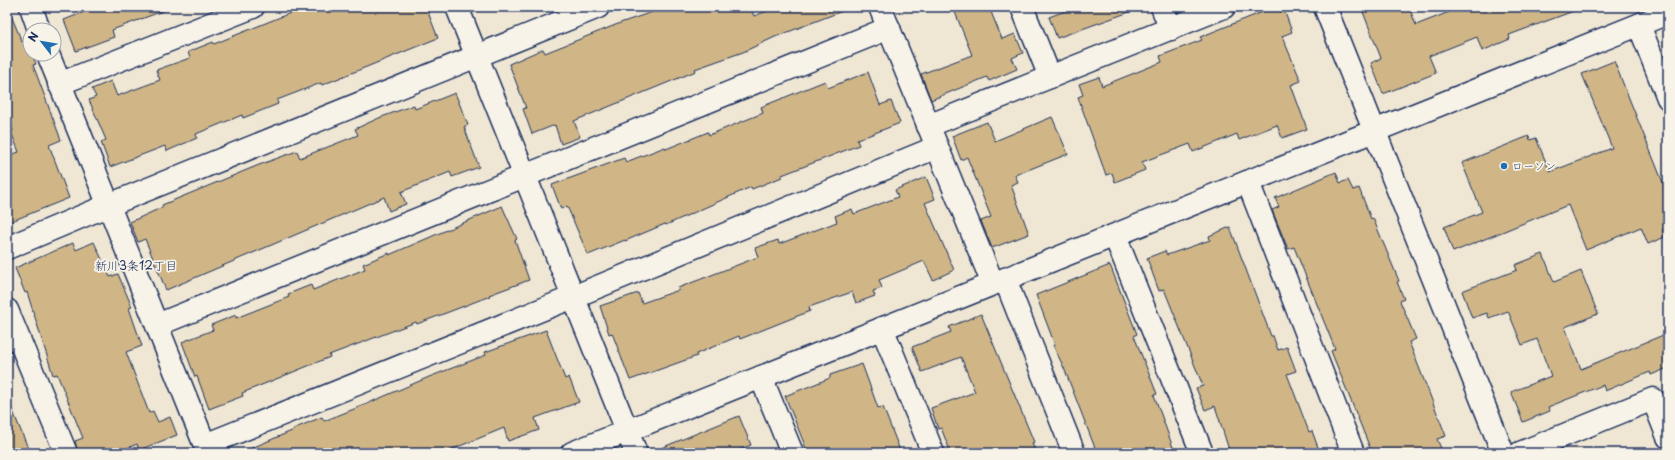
<svg xmlns="http://www.w3.org/2000/svg" width="1675" height="460" viewBox="0 0 1675 460" font-family="'Playpen Sans','Klee One',sans-serif">
<rect width="100%" height="100%" fill="#efe7d4"/>
<filter id="ink" filterUnits="userSpaceOnUse"><feTurbulence type="fractalNoise" baseFrequency=".025" numOctaves="2"/><feDisplacementMap in="SourceGraphic" scale="8" xChannelSelector="R" yChannelSelector="G"/><feConvolveMatrix kernelMatrix="1 2 1 2 8 2 1 2 1" color-interpolation-filters="sRGB"/></filter>
<g filter="url(#ink)">
<g fill="#d0b686" stroke="#1b2f5e">
<path d="M97 7H168V9L112 30 114 37 76 51 64 20Z"/>
<path d="M305 7H426L438 38 322 85 321 83 277 100 278 104 243 118 242 115 196 134 197 138 167 151 165 146 110 167 101 142 106 140 89 100 96 97 92 89 111 81 117 96 160 80 156 70 190 58 188 52 213 42 214 44Z"/>
<path d="M667 7H750L754 16 778 7H849L850 8 775 37 743 52 695 69 696 71 574 121 580 137 561 144 555 125 532 134 523 109 526 108 509 64 543 49 545 53 623 22Z"/>
<path d="M953 7H989L1002 39 1015 34 1023 53 1012 58 1017 69 989 81 987 77 931 100 921 74 972 55Z"/>
<path d="M1076 7H1134L1135 10 1057 38 1049 17Z"/>
<path d="M1275 7H1283L1292 32 1282 36 1301 81 1291 85 1307 129 1282 138 1277 125 1239 140 1237 134 1193 152 1190 144 1142 162 1145 170 1115 182 1112 173 1106 175 1078 97 1083 95 1079 84 1099 77 1102 86 1162 62 1160 56 1202 40 1200 37Z"/>
<path d="M1361 7H1409L1416 25 1462 7H1579V9L1509 35 1510 39 1482 51 1477 37 1429 56 1436 73 1383 94 1371 63 1381 58Z"/>
<path d="M7 8H8L22 42 26 40 30 49V54H32L36 64 33 65 61 140 49 145 69 198 7 223V156L19 152 11 132 13 131 7 114Z"/>
<path d="M1614 61 1668 195V227L1662 230 1665 237 1648 244 1641 227 1586 250 1568 205 1453 252 1444 227 1482 212 1462 163 1529 136 1530 140 1536 138 1550 172 1612 148 1582 74Z"/>
<path d="M868 72 880 105 891 101 900 123 857 140 859 145 782 175V177L752 189 751 187 666 225 665 224 625 241V240L588 255 567 206 561 209 552 185 624 158 626 162 665 147 666 149 708 132 709 135 763 113 761 107 825 81 828 88Z"/>
<path d="M455 93 468 125 464 127 479 167 452 177 450 172 401 192 406 204 389 211 384 197 166 290 145 239 138 242 130 222 163 207 162 205 259 165 297 151 300 158 358 135 355 129 379 118 414 105 415 109Z"/>
<path d="M1052 117 1068 154 1015 175 1018 182 1011 185 1029 234 992 248 981 221 991 217 967 157 961 160 952 136 987 122 995 141Z"/>
<path d="M1336 172 1340 183 1348 180 1353 190 1359 188 1371 219 1373 218 1399 281 1397 282 1404 299 1400 301 1416 339 1409 342 1446 436 1437 439 1443 453H1372L1331 351 1335 349 1294 247 1288 249 1272 210 1279 207 1275 198Z"/>
<path d="M926 177 935 199 925 203 954 270 933 280 924 261 879 280 882 288 873 291 875 296 856 303 852 292 809 307 810 311 740 339 739 336 696 354 697 356 630 380 612 333 609 334 600 306 638 293 642 303 679 290 678 288 758 257 755 248 778 240 779 244 837 222 835 216 852 209 854 214 898 197 895 190Z"/>
<path d="M502 206 517 239 515 240 529 280 489 295 490 296 459 308 417 324 416 322 329 355 330 357 242 393 243 396 209 409 197 376 195 377 182 342 213 330 211 325 236 315V318L289 297 288 294 311 285 313 290 365 269 363 264 389 253V255Z"/>
<path d="M1230 227 1271 336H1273L1278 350 1287 347 1296 371 1287 374 1309 432 1312 431 1320 453H1230L1215 406 1205 410 1196 388 1203 386 1164 289 1159 291 1147 258 1165 251 1167 255 1210 240 1209 236Z"/>
<path d="M94 242 110 277 118 274 132 307 129 308 142 346 126 352 149 413 153 411 158 422 170 417 177 435 139 450 137 444 116 453H78L75 441 83 438 57 374 53 375 27 292 25 293 15 268 73 243 76 250Z"/>
<path d="M1543 254 1554 282 1581 271 1598 314 1565 327 1581 369 1668 333V368L1651 375 1650 372 1605 391 1603 385 1548 407 1550 411 1523 422 1511 392 1551 376 1537 339 1522 345 1508 311 1489 318 1487 313 1472 318 1462 291 1517 270 1515 265Z"/>
<path d="M1110 265 1137 334 1134 336 1157 394 1154 395 1175 453H1097L1064 368 1053 345H1055L1036 295Z"/>
<path d="M981 314 1034 442 1032 443 1036 453H951L941 428 938 429 931 408 975 392 961 357 922 372 912 347 951 332 949 327Z"/>
<path d="M546 330 565 379 569 377 579 402 535 418 539 430 508 441 504 428 443 453H240L294 430 293 429 322 417 324 421 364 405 429 377 486 355 485 352Z"/>
<path d="M862 364 878 408 883 407 901 453H808L785 396 830 378V375Z"/>
<path d="M7 397 28 448 12 453H7Z"/>
<path d="M739 416 751 445 731 453H649Z"/>
</g>
<g fill="none" stroke-linecap="round" stroke-linejoin="round">
<g stroke="#1b2f5e" stroke-width="25">
<g id="minor">
<path d="M31 7 39 30"/>
<path d="M457 7 636 453"/>
<path d="M880 7 993 284"/>
<path d="M1022 7 1050 77"/>
<path d="M1162 7 1171 29"/>
<path d="M1325 7 1503 453"/>
<path d="M1639 25 1668 98"/>
<path d="M48 54 208 453"/>
<path d="M59 84 253 7"/>
<path d="M928 126 1224 7"/>
<path d="M1248 182 1353 453"/>
<path d="M1115 236 1202 453"/>
<path d="M7 248 109 205 598 7"/>
<path d="M1005 279 1074 453"/>
<path d="M7 310 66 453"/>
<path d="M157 325 889 28"/>
<path d="M882 328 933 453"/>
<path d="M761 377 792 453"/>
<path d="M205 445 573 297 937 147"/>
<path d="M572 453 1668 13"/>
<path d="M1520 453 1653 399 1668 437"/>
</g>
</g>
<use href="#minor" stroke="#f7f3e8" stroke-width="22"/>
</g>
</g>
<circle fill="#1f6fb2" stroke="#f7f3e8" stroke-width="1.5" cx="1504" cy="166" r="4"/>
<g text-anchor="middle" stroke-width="3.5" stroke-linejoin="round" paint-order="stroke">
<g font-size="11" fill="#1b2f5e" stroke="#f7f3e8" text-anchor="start">
<text x="1512" y="170">ローソン</text>
</g>
<g font-size="12" fill="#1b2f5e" stroke="#f7f3e8">
<text x="136" y="270">新川3条12丁目</text>
</g>
</g>
<rect width="1675" height="460" fill="none" stroke="#f7f3e8" stroke-width="24"/>
<rect x="12" y="12" width="1651" height="436" fill="none" stroke="#1b2f5e" stroke-width="1.5" filter="url(#ink)"/>
<g transform="translate(42 42) rotate(301)"><circle r="19" fill="#f7f3e8" stroke="#9fa5b1"/>
<path d="M0-3L7 15L0 10L-7 15Z" fill="#1f6fb2"/>
<text y="-6" font-size="11" font-weight="bold" text-anchor="middle" fill="#1b2f5e">N</text>
</g>
</svg>
